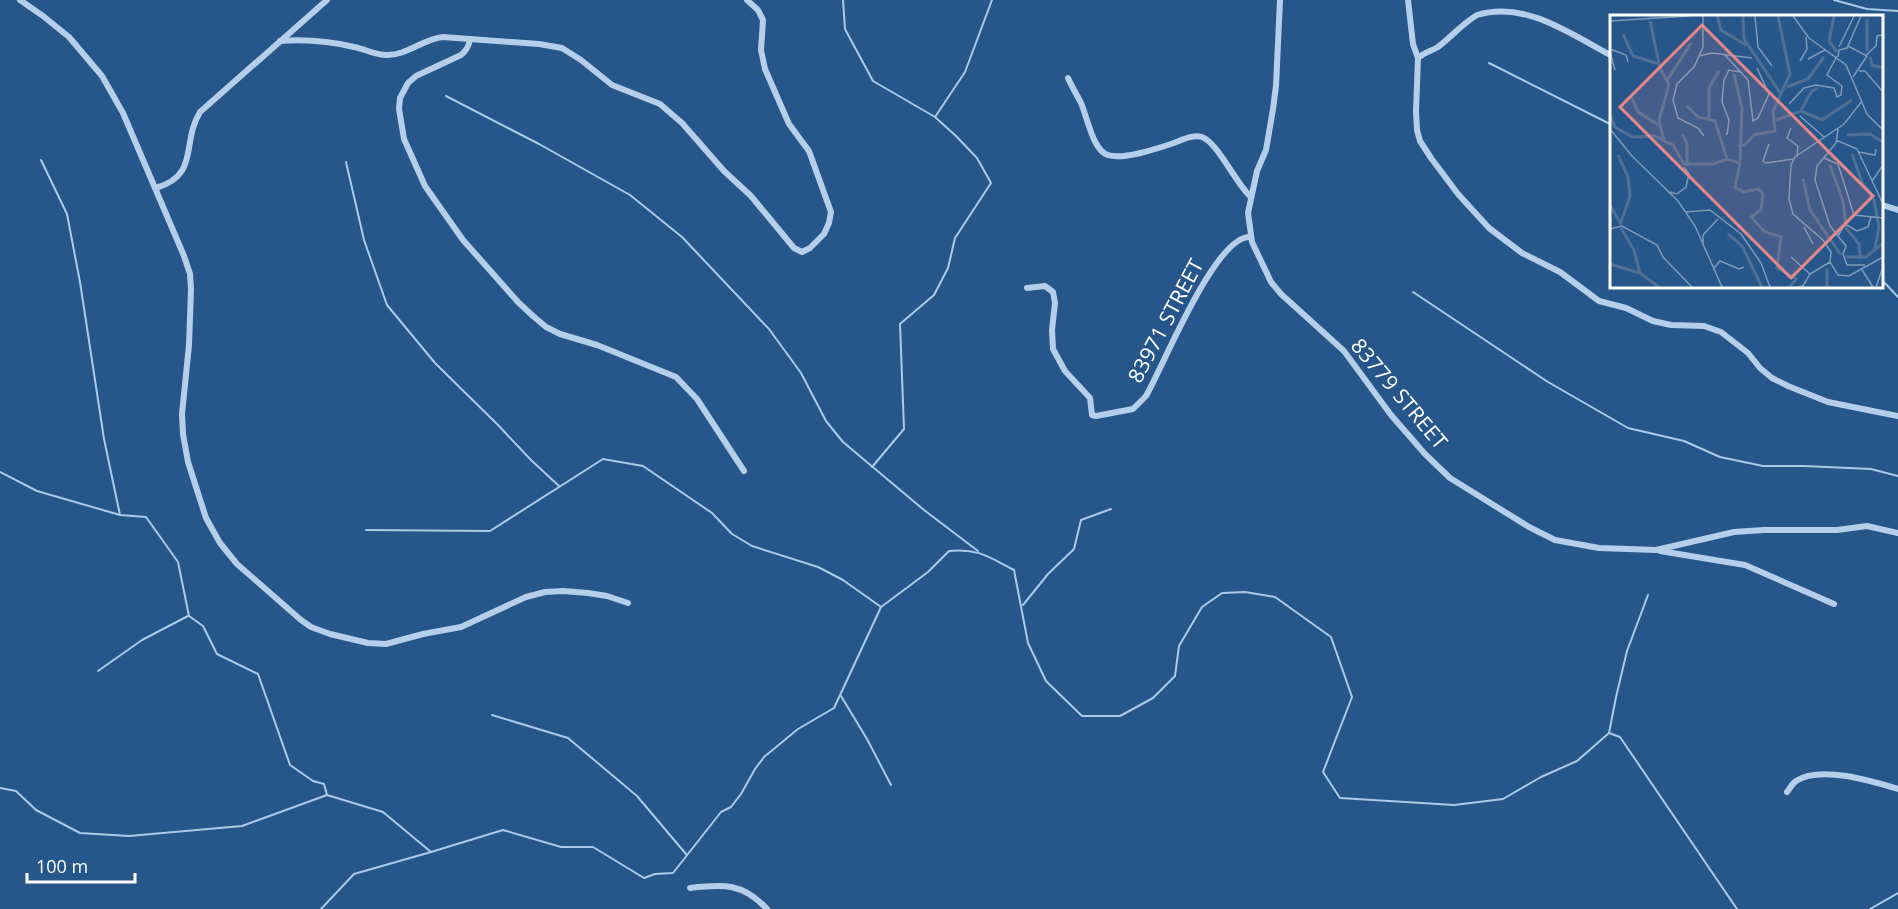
<svg xmlns="http://www.w3.org/2000/svg" width="1898" height="909" viewBox="0 0 1898 909" font-family="'Open Sans',sans-serif">
<rect width="100%" height="100%" fill="#27568b"/>
<g fill="none" stroke-linecap="round" stroke-linejoin="round">
<g stroke="#aacaea" stroke-width="2">
<path d="M843 0 845 29 873 81 935 117 956 136 977 158 991 183 955 238 948 268 934 295 900 324 904 429 872 467"/>
<path d="M1834 0 1867 9 1898 11"/>
<path d="M1489 63 1612 125"/>
<path d="M446 96 539 144 630 195 682 237 769 329 801 373 826 421 843 442 924 510 978 551"/>
<path d="M935 117 965 72 992 0"/>
<path d="M41 160 67 214 80 282 104 439 120 515"/>
<path d="M346 162 364 240 387 305 435 363 497 424 531 460 559 486"/>
<path d="M1882 280 1898 297"/>
<path d="M1413 292 1548 382 1628 428 1684 441 1720 457 1763 466H1804L1871 469 1898 476"/>
<path d="M0 472 37 491 120 515 146 517 178 562 189 616 203 626 217 654 258 674 290 765 313 781 324 784 327 795 383 812 431 852 503 830 561 847H593L644 878 655 874 673 873 721 812 731 807 741 794 755 769 764 757 798 729 834 708 881 607 928 572 949 551C978 548 989 557 1014 570L1028 643 1046 681 1082 716H1120L1153 698 1175 676 1179 646 1202 607 1222 593 1245 592 1275 597 1331 637 1352 697 1323 772 1340 798 1454 805 1503 799 1541 777 1577 761 1609 733 1620 737 1737 909"/>
<path d="M366 530 490 531 603 459 643 466 712 513 732 534 752 546 818 567 843 580 881 607"/>
<path d="M1023 605 1048 574 1074 549 1081 520 1111 509"/>
<path d="M98 671 142 640 188 616"/>
<path d="M841 696 867 739 891 785"/>
<path d="M492 715 568 738 637 796 686 854"/>
<path d="M1609 733 1616 697 1627 651 1648 595"/>
<path d="M0 788 16 791 36 810 80 833 129 836 242 826 327 795"/>
<path d="M321 909 354 874 431 852"/>
<path d="M1870 909 1898 893"/>
</g>
<g stroke="#b5cfea" stroke-width="6">
<path d="M20 0 43 16 69 37 102 76 123 113 184 256 190 274 191 289 189 345 182 414 183 434 188 462 206 518 220 543 237 564 301 620 311 627 330 634 368 643 386 644 423 634 461 627 526 597 545 592 563 591 588 593 607 596 628 603"/>
<path d="M1280 0 1276 86 1273 109 1266 150 1257 171 1248 213 1252 242 1271 282 1281 294 1344 351 1391 415 1425 454 1450 478 1529 527 1555 540 1599 548 1656 550 1734 532 1764 530H1837L1867 526 1898 533"/>
<path d="M1408 0 1413 44 1418 58 1416 111 1417 130 1420 141 1431 158 1458 194 1489 228 1522 253 1560 272 1599 301 1626 308 1653 321 1671 325 1704 326 1721 332 1748 353 1760 368 1772 378 1788 386 1828 402 1898 416"/>
<path d="M470 39C469 46 467 50 461 55L416 76 408 83 400 98 399 109 404 139 425 186 463 240 518 302 533 316 546 327 560 334 597 345 676 377 697 399 744 471"/>
<path d="M280 41C306 39 329 41 354 47 365 49 375 55 386 55 406 56 423 39 443 37L539 44 562 48 581 60 612 85 660 104 682 123 724 171 751 196 794 248 802 252 810 248 824 234 829 223 831 212 809 151 789 124 765 69 761 50 763 20 758 10 747 0"/>
<path d="M1418 58C1424 53 1431 51 1438 47 1451 37 1462 24 1477 15 1525 0 1572 35 1612 56"/>
<path d="M1068 78C1072 87 1077 95 1081 103 1087 116 1093 151 1108 155 1123 160 1156 149 1171 144 1180 141 1192 134 1202 137 1218 143 1236 184 1251 197"/>
<path d="M156 188C200 175 181 143 200 112L327 0"/>
<path d="M1882 205 1898 210"/>
<path d="M1027 288 1045 286 1053 292 1055 303 1052 330 1053 349 1065 371 1090 398 1092 415 1096 416 1133 409 1146 396C1163 367 1216 233 1251 237"/>
<path d="M1660 551 1745 565 1834 604"/>
<path d="M1787 792C1790 788 1792 784 1796 781 1820 765 1872 781 1898 789"/>
<path d="M690 888C724 884 743 883 767 909"/>
</g>
</g>
<g text-anchor="middle" stroke-width="6" stroke-linejoin="round" paint-order="stroke">
<g font-size="21" fill="#fff" stroke="#27568b">
<text transform="translate(1166 321) rotate(-62)" y="7">83971 STREET</text>
<text transform="translate(1399 394) rotate(50)" y="7">83779 STREET</text>
</g>
</g>
<g transform="translate(1610 15)">
<rect width="273" height="273" fill="#27568b"/>
<path fill="none" stroke="#507095" stroke-width="3" d="M107 1 111 15 136 30M133 1 134 24 171 79M224 1 219 26 227 37M257 4V36M40 6 50 53 59 70 49 105 54 126 63 130 74 149H103L117 144 130 148 125 172 133 177 149 174 153 179 151 195 141 202 155 217 171 222 167 253 186 264 180 272M13 19 23 41 49 49M260 42 262 50 273 53M124 59 132 93 130 146M56 67 81 28M177 72 198 64 214 42M21 81 28 97 50 111M77 91 88 102 105 106 117 144M191 95 202 76 208 73M0 100 5 112 22 122 45 121 53 125M99 104V73L109 56M166 105 191 96 212 105 242 85M72 119 77 128V149M237 120 260 119 273 127M128 131 135 130 144 120 165 116 163 96 180 59 168 1M242 139 252 167 264 185 269 212 265 233M8 140 18 162 20 181 10 210M220 150 233 186 236 213 249 229 250 244M193 164 200 195 231 240M0 190 11 209M11 213 24 235 30 258M118 219 132 231 152 272M236 242H256L273 228M0 249 30 258 49 272M217 272V253"/>
<path fill="none" stroke="#7d9ab9" stroke-width="1.5" d="M93 1V32L84 52 67 69 63 85 68 103 88 113 94 121M145 1 148 32 162 51M183 1 199 23 236 50 257 99 273 115M0 6 79 1M238 31 257 41 243 62M229 32 244 1M0 34 16 40 18 47M0 37 5 55M114 39 138 65 143 106 148 103 159 79 147 53M256 40 266 31 267 21 273 20M89 41 102 38 142 43M228 42 229 35 237 33 251 1M198 44 215 35M190 46 197 34 196 22M249 56H255L273 77M179 89 194 73 206 70 224 73 227 82 231 80 232 71 217 60 227 41M190 101 214 122M181 113 177 123 188 131 187 140M0 114 22 141 68 186 85 211 112 272M228 114 226 128 207 151 205 165 220 211 236 231 233 239M272 115 273 86M117 120 119 105 112 87 114 65 119 55 130 57M226 125 247 134 273 189M159 129 153 146 156 148 183 144M249 137 265 140 266 134M214 143 228 149 244 200 273 203M262 166 273 150M60 177 67 179 76 172 79 159 74 152M75 197 100 195 131 219 151 248 160 272M194 212 203 229M0 214 12 211 47 230 53 242 82 272M228 221 235 209 247 216 258 212 261 202M93 229V220L108 204M233 239 237 250H255M181 242 200 259M220 247 221 237 213 225 183 199 179 184 181 150 185 142 234 109 252 86M220 247 228 260 239 261 273 242M104 253 110 246 129 254 134 252M252 255 263 272M188 272 193 271 200 259 220 247M266 272 273 252"/>
<path fill="#e88989" fill-opacity="0.15" stroke="#e88989" stroke-width="3" d="M92 10 263 181 181 263 10 92Z"/>
<rect width="273" height="273" fill="none" stroke="#fff" stroke-width="3"/>
</g>
<path d="M27 873v9h108v-9" fill="none" stroke="#ffffff" stroke-width="3"/>
<text x="36" y="873" font-size="18" fill="#ffffff" stroke="#27568b" stroke-width="4.5" paint-order="stroke">100 m</text>
</svg>
